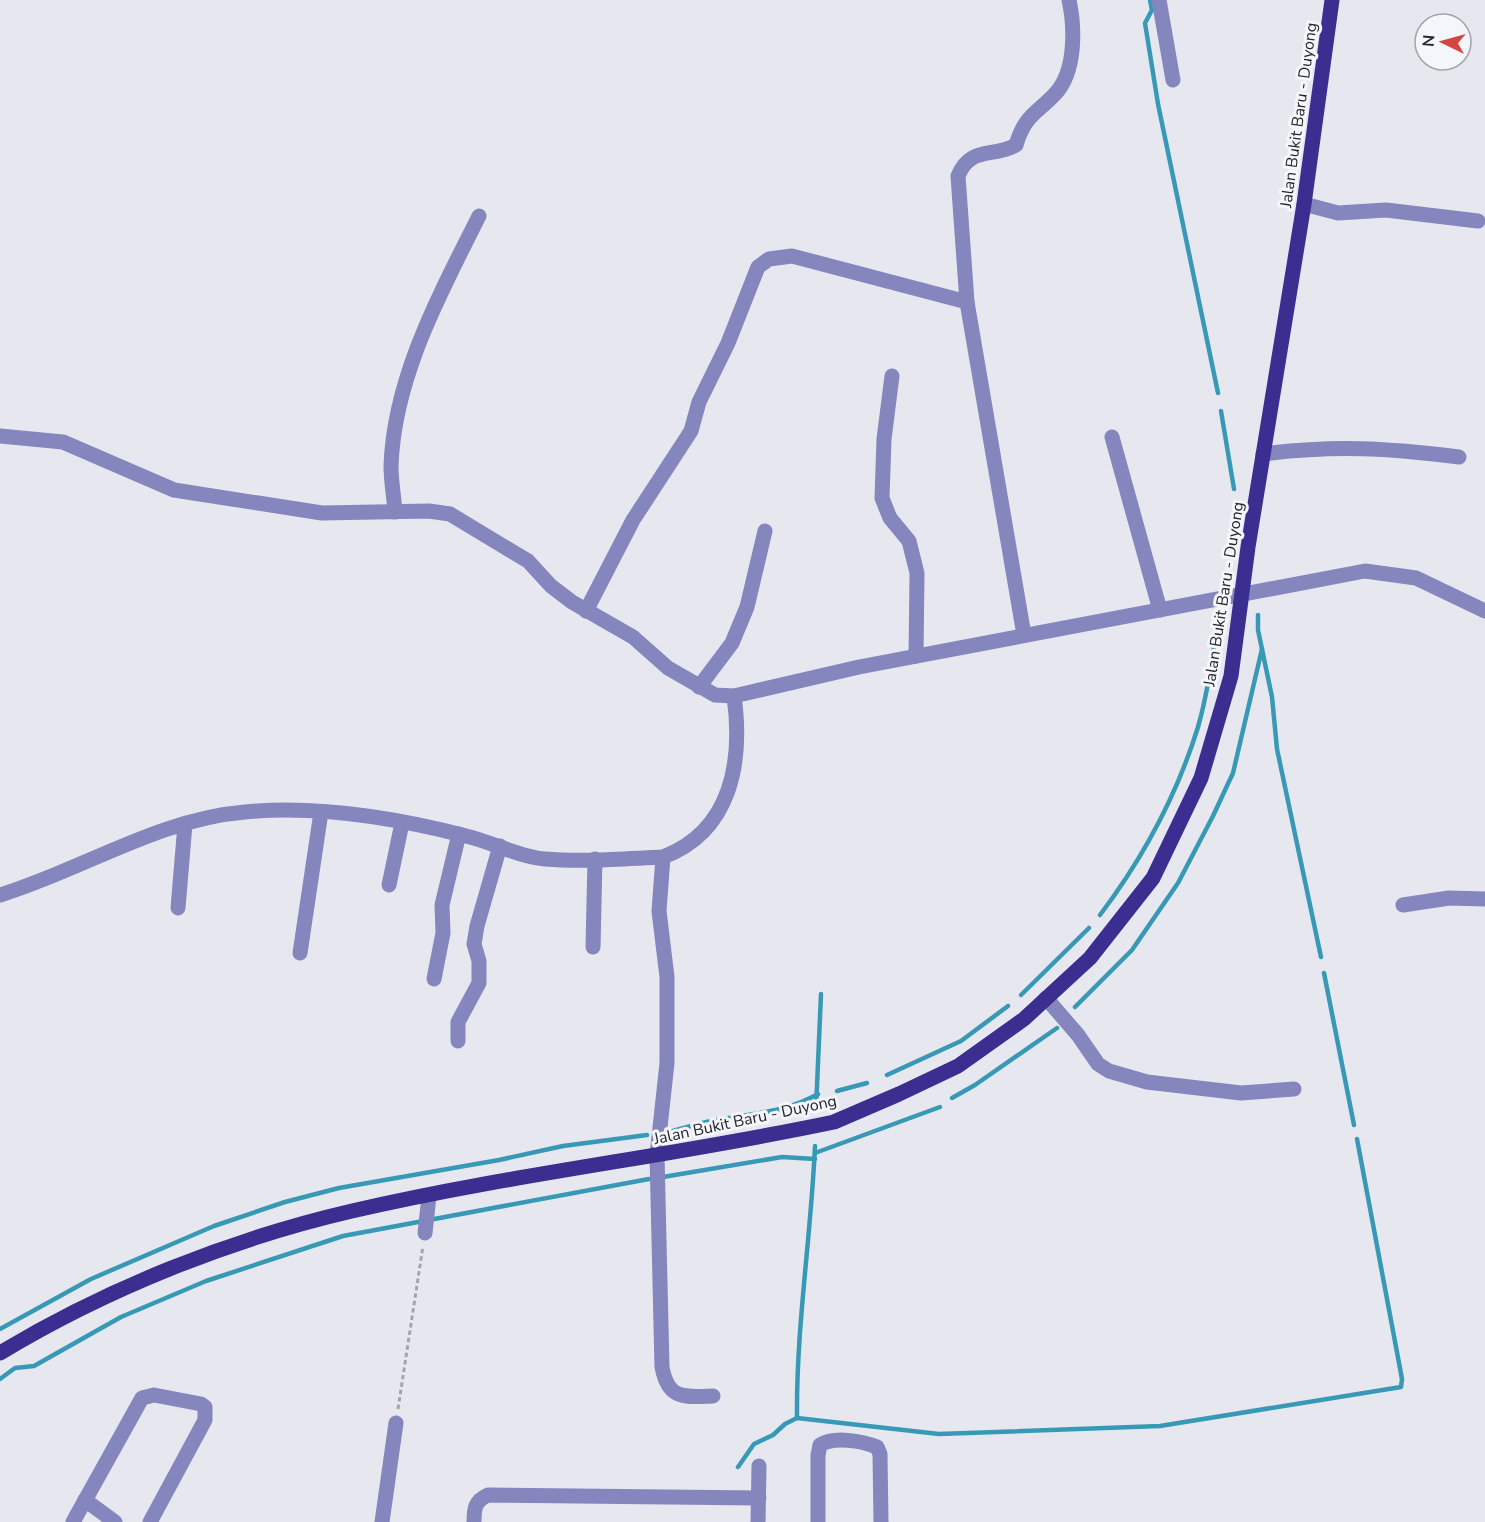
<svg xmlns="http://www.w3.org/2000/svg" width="1485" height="1522" viewBox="0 0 1485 1522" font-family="'Nunito Sans',sans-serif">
<rect width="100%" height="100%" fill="#e7e8ef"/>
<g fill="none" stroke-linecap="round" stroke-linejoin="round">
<g stroke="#3899b6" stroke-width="4.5">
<path d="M1150 0 1152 10 1145 23 1158 104 1218 393"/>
<path d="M1221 411 1234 489"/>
<path d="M1258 615V630L1272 697 1277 749 1321 957"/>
<path d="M1100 915C1143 858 1177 795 1198 727 1208 692 1213 653 1218 618"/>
<path d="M1324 973 1354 1125"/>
<path d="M1021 995 1089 928"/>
<path d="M1075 1007 1132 950 1178 883 1213 816 1233 773 1262 649"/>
<path d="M887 1075 961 1041 1008 1006"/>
<path d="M837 1091 867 1083"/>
<path d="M952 1098 975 1085 1057 1028"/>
<path d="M816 1109 821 994"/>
<path d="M666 1133C681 1129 696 1124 711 1121 749 1113 783 1114 818 1094"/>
<path d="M815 1146C811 1237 796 1328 797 1418L939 1434 1160 1426 1401 1387 1402 1379 1357 1139"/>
<path d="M815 1153 940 1107"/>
<path d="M663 1177 782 1157 815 1159"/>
<path d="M0 1329 91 1279 214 1226 285 1202 339 1188 499 1160 563 1146 647 1135"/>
<path d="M0 1379 15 1368 34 1366 121 1317 206 1281 343 1236 649 1179"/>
<path d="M738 1467 754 1444 773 1435 785 1424 797 1418"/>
</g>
<path stroke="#a4a4aa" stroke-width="3" stroke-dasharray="4.5 3" stroke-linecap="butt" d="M398 1409 423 1246"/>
<g stroke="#8486bd" stroke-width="15">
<path d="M1159 0 1173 80"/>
<path d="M1304 204 1338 213 1386 210 1478 221"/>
<path d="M892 376 884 439 882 498 890 518 909 541 917 573 916 656"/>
<path d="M0 436 63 442 174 490 322 513 429 511 450 514 528 561 551 586 572 602 633 637 668 668 715 695 734 696 859 667 1365 571 1416 578 1485 611"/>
<path d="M1112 437 1160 610"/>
<path d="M1263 454C1335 445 1388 448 1459 457"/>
<path d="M395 512C394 497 391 481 391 466 394 377 440 294 479 216"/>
<path d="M586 611 633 520 691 431 699 402 728 343 758 267 769 259 792 256 967 302"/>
<path d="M1024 635 967 302 958 176C970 146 992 158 1016 145 1025 115 1036 114 1055 94 1076 72 1075 28 1069 0"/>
<path d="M699 687 732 643 747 607 765 531"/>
<path d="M663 857 659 911 667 977V1063L657 1155 662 1367C668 1400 684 1397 713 1396"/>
<path d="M389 885 402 823"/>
<path d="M0 895C82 870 158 819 245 812 318 805 396 818 466 836 492 842 519 857 545 859 583 862 624 859 663 857 732 831 743 761 734 696"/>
<path d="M1403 905 1449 898 1485 899"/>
<path d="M178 908 185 824"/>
<path d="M593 947 595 859"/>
<path d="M300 953 321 812"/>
<path d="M434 979 443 933 442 905 459 834"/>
<path d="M1046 998 1078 1035 1098 1064 1109 1071 1147 1082 1241 1093 1294 1089"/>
<path d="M458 1041V1022L479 983V961L474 944 477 926 500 846"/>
<path d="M425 1233 429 1196"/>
<path d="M85 1500 115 1522"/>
<path d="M73 1522 142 1398 154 1395 201 1404 205 1407V1420L150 1522"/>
<path d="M382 1522 396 1423"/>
<path d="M474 1522C474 1508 475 1501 488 1495L759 1498"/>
<path d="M758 1522 759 1466"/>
<path d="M818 1522V1455L820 1445C834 1436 862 1441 877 1447L880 1454 881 1522"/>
</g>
<path stroke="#3b2e91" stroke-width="15" d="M0 1353C106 1289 231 1239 352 1211 511 1174 674 1156 834 1122L899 1094 958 1066 1024 1019 1090 958 1153 878 1201 778 1231 676 1248 547 1304 204 1332 0"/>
</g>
<g text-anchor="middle" stroke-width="6" stroke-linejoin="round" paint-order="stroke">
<g font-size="16" fill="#262628" stroke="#f5f5fc">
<text transform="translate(1298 115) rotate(-82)" y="6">Jalan Bukit Baru - Duyong</text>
<text transform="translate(1223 594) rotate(-81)" y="6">Jalan Bukit Baru - Duyong</text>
<text transform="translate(745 1119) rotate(-12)" y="6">Jalan Bukit Baru - Duyong</text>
</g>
</g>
<g transform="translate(1443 42) rotate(275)"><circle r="28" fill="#f5f5fc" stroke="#a2a2a7" stroke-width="1.5"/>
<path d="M0-4.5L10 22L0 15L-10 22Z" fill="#d4463f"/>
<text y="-9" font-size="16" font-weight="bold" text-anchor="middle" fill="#262628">N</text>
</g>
</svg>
